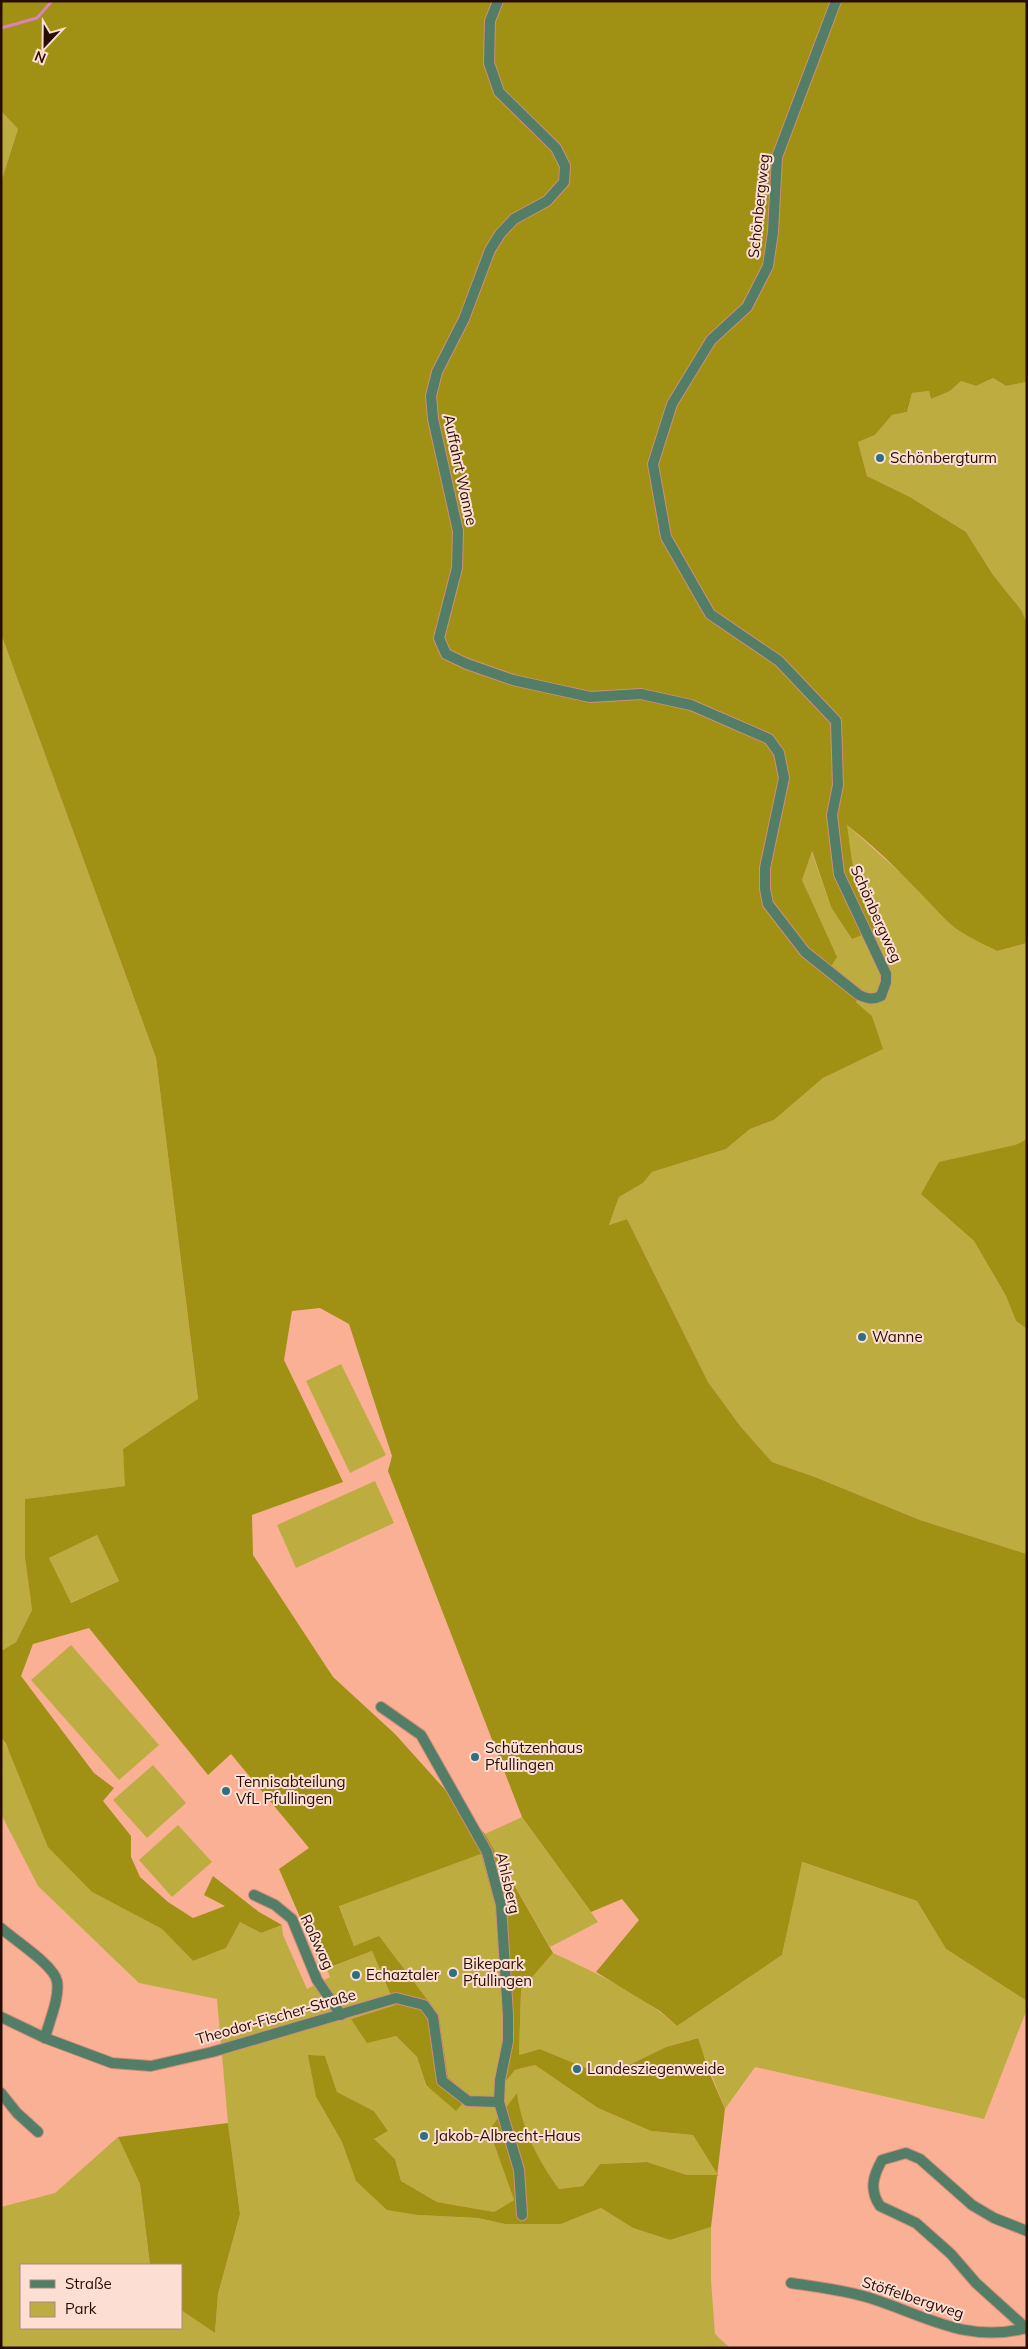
<svg xmlns="http://www.w3.org/2000/svg" width="1028" height="2349" viewBox="0 0 1028 2349" font-family="Mulish,sans-serif">
<rect width="100%" height="100%" fill="#fab095"/>
<g fill="#bdad40">
<path d="M1 111 18 129 1 182Z"/>
<path d="M993 378 1006 386 1027 382V624L1022 611 993 575 966 532 910 497 867 476 858 442 875 435 892 415 907 412 912 393 929 391 931 399 950 391 961 381 976 386Z"/>
<path d="M1 634 156 1058 198 1400 123 1449 126 1486 25 1499V1558L32 1610 16 1642 1 1651Z"/>
<path d="M846 824 925 895 945 919 997 951 1027 943V1139L921 1193 974 1241 1006 1296 1016 1321 1027 1329V1554L920 1520 815 1477 772 1462 741 1427 708 1382 627 1219 609 1225 619 1197 643 1183 652 1172 726 1149 750 1129 774 1120 823 1078 882 1049 872 1016 856 1002 830 968 836 957 802 880 811 850 831 907 879 927C854 891 853 866 846 824Z"/>
<path d="M341 1364 386 1455 350 1473 306 1381Z"/>
<path d="M375 1481 394 1523 296 1568 277 1525Z"/>
<path d="M97 1535 119 1581 70 1603 49 1558Z"/>
<path d="M71 1645 159 1745 119 1780 31 1680Z"/>
<path d="M1 1737 92 1892 162 1929 193 1961 226 1948 240 1922 261 1933 282 1925 283 1935 307 1989 330 1977 327 1969 372 1951 395 2005 351 2019 396 2036 417 2057 426 2086 469 2096 448 2077 439 2015 379 1937 354 1946 339 1905 481 1854 495 1906 505 2040 495 2095 515 2070 535 2065 598 2108 651 2131 693 2135 719 2176 687 2175 647 2162 600 2164 583 2186 559 2189C538 2160 522 2129 517 2094L489 2130 514 2200 494 2212 437 2202 401 2181 395 2159 373 2139 388 2131 374 2111 337 2092 325 2056 316 2097 342 2142 356 2180 418 2215 478 2218 505 2224H561L601 2208 633 2228 670 2240 711 2227V2280L715 2334 730 2348H1V2207L55 2193 118 2137 140 2184 150 2265H21V2328H181V2310L215 2333 218 2294 240 2214 228 2123 217 1999 139 1983 38 1886 1 1814Z"/>
<path d="M153 1765 186 1803 147 1838 113 1800Z"/>
<path d="M522 1817 598 1922 550 1947 485 1834Z"/>
<path d="M178 1825 212 1862 172 1897 139 1860Z"/>
<path d="M801 1862 917 1901 946 1949 1027 2001V2009L984 2119 755 2067 725 2109 697 2038 666 2047 625 2067 598 2073 540 2049 519 2055 521 1990 553 1953C596 1973 642 1994 677 2026L782 1955Z"/>
</g>
<g fill="#a09014" fill-rule="evenodd">
<path d="M1 1H1027V382L1006 386 993 378 976 386 961 381 950 391 931 399 929 391 912 393 907 412 892 415 875 435 858 442 867 476 910 497 966 532 993 575 1022 611 1027 624V943L997 951C980 942 958 933 944 918 914 886 882 852 847 825 853 867 854 891 879 928L852 939 831 907 812 851 802 880 837 957 830 968 861 990 856 1002 872 1016 883 1049 823 1078 774 1120 750 1129 726 1149 652 1172 643 1183 619 1197 609 1225 627 1219 708 1382 741 1427 772 1462 815 1477 920 1520 1027 1554V2001L946 1949 917 1901 802 1862 782 1955 677 2026 660 2011 596 1972 639 1920 622 1899 591 1912 522 1817 388 1471 392 1456 349 1324 320 1308 292 1311 284 1360 343 1482 252 1515 253 1555 333 1677 395 1734 485 1834 553 1953 521 1990 519 2055 540 2049 598 2073 625 2067 666 2047 698 2038 710 2074 725 2109 711 2227 670 2240 633 2228 601 2208 561 2224H505L478 2218 418 2215 387 2210 356 2181 342 2142 316 2097 308 2055 325 2056 337 2092 374 2111 388 2131 374 2139 395 2159 401 2181 437 2202 494 2212 514 2200 489 2130 517 2093C522 2129 538 2160 559 2189L583 2186 600 2164 647 2162 687 2175H718L693 2135 651 2131 598 2108 535 2065 515 2070 494 2096 505 2040 495 1906 481 1854 339 1906 354 1946 379 1936 439 2015 448 2077 469 2096 456 2111 426 2085 417 2057 396 2036 367 2043 351 2019 395 2005 372 1951 323 1970 279 1869 309 1848 231 1754 208 1775 89 1628 33 1644 21 1676 94 1773 114 1788 103 1801 131 1836V1857L140 1877 168 1902 193 1918 225 1906 204 1895 213 1876 259 1912 282 1925 261 1933 240 1922 226 1948 193 1961 162 1929 92 1892 48 1847 6 1744 1 1737V1651L16 1642 32 1610 25 1558V1499L125 1486 123 1449 198 1399 156 1058 1 634V182L18 129 1 111ZM97 1535 119 1581 71 1603 49 1558Z"/>
<path d="M1027 1139V1329L1016 1321 1006 1296 974 1241 921 1194 939 1162 1015 1145Z"/>
<path d="M228 2123 240 2214 218 2294 215 2333 181 2310V2265H150L140 2184 118 2137Z"/>
</g>
<g fill="none" stroke-linecap="round" stroke-linejoin="round">
<path stroke="#da82bc" stroke-width="3" d="M1 28 37 18 52 1"/>
<g stroke="#d08f78" stroke-width="12">
<g id="minor">
<path d="M498 1 490 21 489 63 499 92 556 148 565 166 564 182 547 201 514 219 500 234 490 250 464 319 437 372 431 396 433 419 458 531 457 568 439 638 446 654 467 664 513 680 590 697 641 694 691 705 769 739 779 753 784 778 765 868V889L768 904 805 952 859 995C868 999 873 1000 881 996L886 982V974L839 874 832 815 838 785 836 721 779 661 710 614 666 537 653 464 672 404 711 340 747 307 768 266 773 232 777 157 836 1"/>
<path d="M381 1707 421 1735 487 1852 501 1905 508 2015V2041L500 2080 499 2102 519 2170 522 2215"/>
<path d="M254 1895 275 1905 292 1919 317 1980 341 2015"/>
<path d="M1 1928C14 1940 54 1965 57 1981 60 1998 49 2021 45 2038"/>
<path d="M1 2017 45 2038 112 2063 151 2066 212 2052 396 1998 424 2005 433 2017 442 2081 468 2101 499 2102"/>
<path d="M1 2093 17 2113 38 2132"/>
<path d="M1027 2231 994 2218 972 2205 920 2159 906 2153 882 2160C873 2176 869 2190 880 2206L916 2223 951 2254 976 2283 1027 2329"/>
<path d="M791 2283C817 2287 845 2290 870 2298 924 2315 967 2344 1026 2328"/>
</g>
</g>
<use href="#minor" stroke="#527d67" stroke-width="10"/>
</g>
<g fill="#2f6f83" stroke="#fdded2" stroke-width="2">
<circle cx="880" cy="458" r="5"/>
<circle cx="862" cy="1337" r="5"/>
<circle cx="475" cy="1757" r="5"/>
<circle cx="226" cy="1791" r="5"/>
<circle cx="453" cy="1973" r="5"/>
<circle cx="356" cy="1975" r="5"/>
<circle cx="577" cy="2069" r="5"/>
<circle cx="424" cy="2136" r="5"/>
</g>
<g text-anchor="middle" stroke-width="4" stroke-linejoin="round" paint-order="stroke">
<g font-size="15" fill="#270d04" stroke="#fdded2">
<text transform="translate(759 206) rotate(-84)" y="5">Schönbergweg</text>
<text transform="translate(460 470) rotate(78)" y="5">Auffahrt Wanne</text>
<text transform="translate(876 914) rotate(66)" y="5">Schönbergweg</text>
<text transform="translate(508 1883) rotate(77)" y="5">Ahlsberg</text>
<text transform="translate(317 1942) rotate(65)" y="5">Roßwag</text>
<text transform="translate(276 2017) rotate(-16)" y="5">Theodor-Fischer-Straße</text>
<text transform="translate(913 2298) rotate(18)" y="5">Stöffelbergweg</text>
</g>
<g font-size="15" fill="#270d04" stroke="#fdded2" text-anchor="start">
<text x="890" y="463">Schönbergturm</text>
<text x="872" y="1342">Wanne</text>
<text x="485" y="1753">Schützenhaus<tspan x="485" dy="17">Pfullingen</tspan></text>
<text x="236" y="1787">Tennisabteilung<tspan x="236" dy="17">VfL Pfullingen</tspan></text>
<text x="463" y="1969">Bikepark<tspan x="463" dy="17">Pfullingen</tspan></text>
<text x="366" y="1980">Echaztaler</text>
<text x="587" y="2074">Landesziegenweide</text>
<text x="434" y="2141">Jakob-Albrecht-Haus</text>
</g>
</g>
<rect width="1028" height="2349" fill="none" stroke="#270d04" stroke-width="5"/>
<rect x="20" y="2264" width="162" height="65" fill="#fdded2" stroke="#a78a80"/>
<rect x="30" y="2280" width="25" height="8" fill="#527d67" stroke="#a78a80"/>
<text x="65" y="2289" font-size="15" fill="#270d04">Straße</text>
<rect x="30" y="2302" width="25" height="15" fill="#bdad40" stroke="#a78a80"/>
<text x="65" y="2314" font-size="15" fill="#270d04">Park</text>
<g transform="translate(45 45) rotate(202)" stroke="#fdded2" stroke-width="4" paint-order="stroke">
<path d="M0-4L9 19L0 12L-9 19Z" fill="#270d04"/>
<text y="-8" font-size="14" font-weight="bold" text-anchor="middle" fill="#270d04">N</text>
</g>
</svg>
